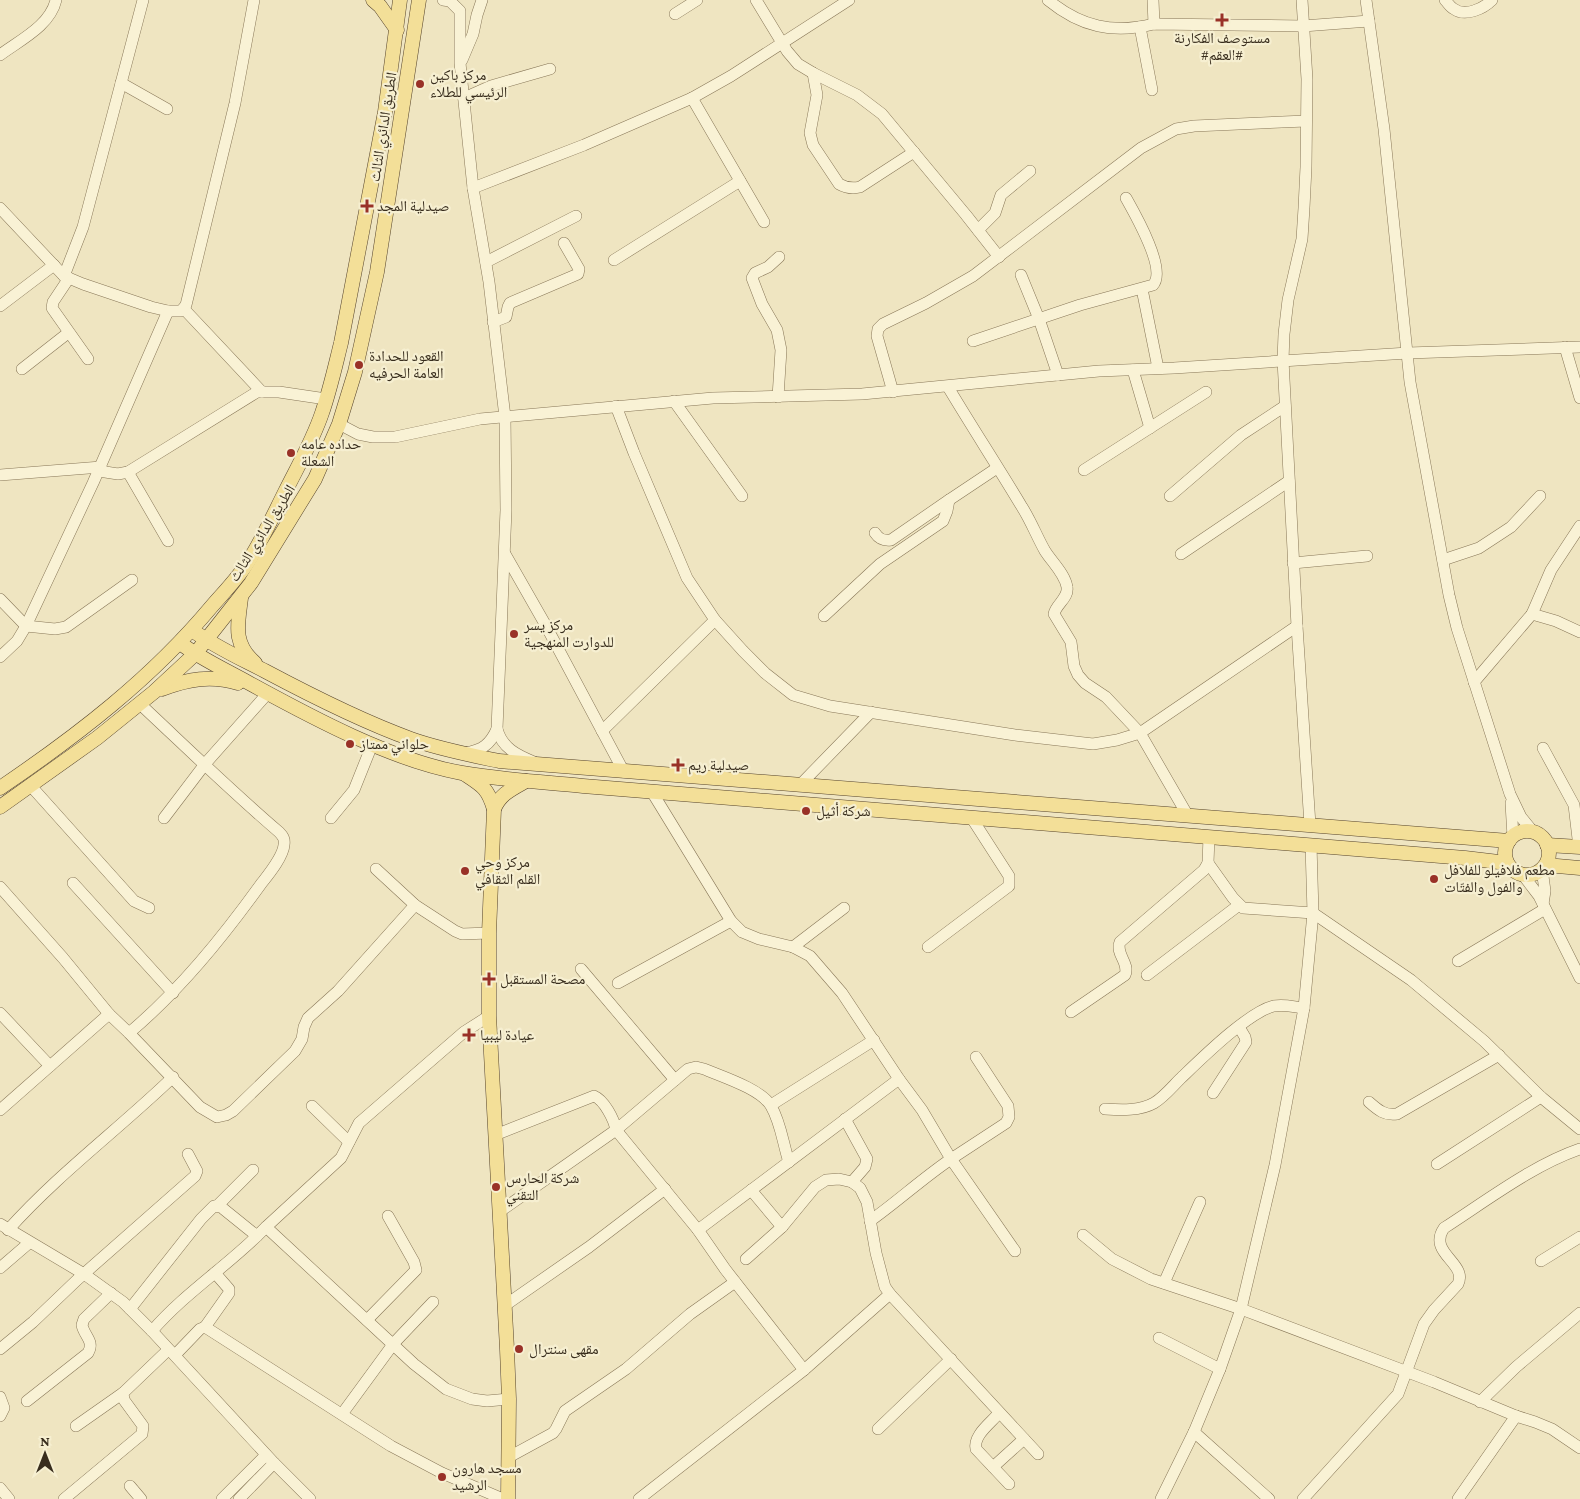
<svg xmlns="http://www.w3.org/2000/svg" width="1580" height="1499" viewBox="0 0 1580 1499" font-family="'Crimson Pro','Noto Naskh Arabic',serif">
	<rect width="100%" height="100%" fill="#efe5c1"/>
	<g fill="none" stroke-linecap="round" stroke-linejoin="round">
		<defs>
			<g id="minor">
				<path d="M443,0L450,1L460,11V63L473,188L489,282L505,417L506,510L497,729C490,745 482,750 465,753"/>
				<path d="M756,0L787,51L798,64L813,73L857,95L882,114L966,215L999,257"/>
				<path d="M1048,0C1081,27 1113,34 1154,24L1303,26L1369,21"/>
				<path d="M1153,0L1154,24"/>
				<path d="M1302,0L1307,79L1306,167L1304,208L1302,239L1288,300L1284,334L1283,360L1297,626L1310,825"/>
				<path d="M1366,0L1384,129L1410,382L1449,595L1457,628L1510,794L1521,817L1534,833"/>
				<path d="M1445,0C1448,3 1450,7 1454,9C1465,17 1483,9 1492,0"/>
				<path d="M675,14L697,0"/>
				<path d="M1140,27L1152,90"/>
				<path d="M0,55C20,40 50,26 56,0"/>
				<path d="M462,60L473,34L477,15L482,0"/>
				<path d="M813,73L817,95L810,133L813,145L839,184C846,188 852,189 860,187L914,152"/>
				<path d="M121,83L167,109"/>
				<path d="M464,98L491,86L550,69"/>
				<path d="M692,98L764,222"/>
				<path d="M473,188L584,145L692,98L731,76L849,0"/>
				<path d="M0,208L64,276L83,284L151,307L168,311H181L186,305L235,103L254,0"/>
				<path d="M978,230L995,213L1001,195L1030,171"/>
				<path d="M614,260L740,181"/>
				<path d="M486,262L576,216"/>
				<path d="M1021,275L1039,319L1058,375"/>
				<path d="M64,276L83,227L143,0"/>
				<path d="M69,278L53,302L52,308L88,359"/>
				<path d="M1142,289L1158,368"/>
				<path d="M0,306L54,265"/>
				<path d="M184,309L262,392"/>
				<path d="M493,322L506,317L508,307L510,303L578,274L579,269L564,243"/>
				<path d="M973,341L1080,305L1153,285C1167,270 1135,214 1126,198"/>
				<path d="M1565,347L1580,398"/>
				<path d="M22,369L68,333"/>
				<path d="M1133,370L1150,428"/>
				<path d="M948,387C972,427 998,467 1022,507C1031,521 1037,537 1045,551C1052,562 1065,574 1067,587C1069,598 1056,604 1054,614L1071,642L1074,666L1078,675L1085,683L1106,697L1140,733L1188,816"/>
				<path d="M893,392L877,336L878,329L883,324L926,303L973,276L1141,148L1176,129L1194,126L1306,121"/>
				<path d="M778,397L781,350L777,330L762,304L752,278L755,273L768,267L779,257"/>
				<path d="M674,401L742,496"/>
				<path d="M616,406L634,453L687,578L715,620L743,651L765,673L793,695L830,706L1015,735L1093,744L1117,740L1140,733L1297,626"/>
				<path d="M339,424L358,434L373,437H395L480,419L713,398L862,394L1099,371L1174,368L1408,353L1580,347"/>
				<path d="M1084,470L1206,392"/>
				<path d="M99,471L118,474L128,472L257,392H279L326,399"/>
				<path d="M128,472L168,541"/>
				<path d="M0,475L101,467"/>
				<path d="M1170,496L1241,435L1285,406"/>
				<path d="M875,533C879,539 883,541 891,540L949,500"/>
				<path d="M505,554L545,624L624,772"/>
				<path d="M1181,554L1289,481"/>
				<path d="M1443,560L1479,548L1511,527L1540,496"/>
				<path d="M1293,563L1367,556"/>
				<path d="M0,599L26,626L55,629L66,627L132,580"/>
				<path d="M1532,614L1551,570L1580,526"/>
				<path d="M824,616L880,564L943,521L947,511L949,500L997,468"/>
				<path d="M0,657L17,641L26,626L93,483L168,311"/>
				<path d="M1474,682L1532,614L1556,621L1580,632"/>
				<path d="M497,729C502,748 517,755 534,762"/>
				<path d="M602,731L715,620"/>
				<path d="M1543,748L1574,805L1579,847"/>
				<path d="M801,784L871,712"/>
				<path d="M30,785L134,901L149,908"/>
				<path d="M652,792L731,921L742,932L759,939L793,947L810,956L842,993L899,1079L922,1110L951,1159C923,1178 898,1201 870,1221"/>
				<path d="M1511,803L1513,837"/>
				<path d="M164,818L205,764L268,693"/>
				<path d="M331,818L354,790L372,745"/>
				<path d="M1208,863L1233,898L1243,908L1313,913L1411,980L1484,1041L1541,1097L1580,1129"/>
				<path d="M376,869L415,905L455,931L462,934L489,933"/>
				<path d="M1542,869L1545,891L1543,904"/>
				<path d="M1523,875L1539,896L1580,978"/>
				<path d="M73,883L173,993"/>
				<path d="M0,887L63,958L109,1014L129,1033L200,1107L217,1117L226,1115L233,1111L295,1051L302,1039L304,1027L308,1018L338,991L415,905"/>
				<path d="M793,947L844,908"/>
				<path d="M928,947L1009,886V876L971,817"/>
				<path d="M1458,961L1545,909"/>
				<path d="M581,969L675,1080"/>
				<path d="M1147,975L1239,905"/>
				<path d="M618,983L731,921"/>
				<path d="M1071,1012L1125,975C1130,963 1115,954 1120,942L1204,870L1208,863L1209,837"/>
				<path d="M0,1013L50,1066"/>
				<path d="M489,1016L464,1032L359,1123L341,1158L266,1227L414,1364L446,1389L472,1399L487,1401L509,1399"/>
				<path d="M129,1033C180,990 222,938 261,884C268,875 283,857 284,845C285,839 283,836 279,832C231,791 186,747 140,704"/>
				<path d="M976,1057L1008,1106L1009,1117L1006,1123L951,1159L1015,1251"/>
				<path d="M1213,1093L1246,1042L1245,1037L1239,1027"/>
				<path d="M1369,1102C1378,1110 1385,1116 1397,1114L1499,1055"/>
				<path d="M771,1105L874,1040"/>
				<path d="M312,1106L349,1142"/>
				<path d="M1105,1109C1121,1110 1140,1111 1154,1103C1164,1097 1172,1087 1180,1079C1200,1060 1248,1012 1274,1006C1284,1004 1294,1007 1304,1008"/>
				<path d="M0,1110L109,1014"/>
				<path d="M845,1119L867,1159L865,1167L852,1182"/>
				<path d="M495,1135L594,1096C604,1100 614,1119 616,1130L688,1069L696,1067L704,1069C723,1077 761,1089 771,1106C781,1123 783,1144 789,1162"/>
				<path d="M1437,1164L1541,1097"/>
				<path d="M751,1190L782,1227"/>
				<path d="M218,1205L253,1170"/>
				<path d="M499,1212L616,1130L698,1230L725,1269L804,1370L639,1499"/>
				<path d="M0,1224L84,1274L123,1302L152,1331L274,1463L310,1499"/>
				<path d="M8,1230C58,1174 119,1129 173,1077"/>
				<path d="M698,1230L899,1079"/>
				<path d="M1083,1235L1112,1259L1151,1279L1241,1309L1434,1382L1516,1416L1535,1422L1552,1429L1580,1448"/>
				<path d="M746,1259L782,1227L815,1187L826,1180L839,1179L852,1182L860,1188L867,1202L876,1253L885,1287L890,1294L1038,1454"/>
				<path d="M1541,1261L1580,1237"/>
				<path d="M0,1268L29,1243"/>
				<path d="M1164,1283L1200,1202"/>
				<path d="M504,1306L589,1247L665,1189"/>
				<path d="M130,1309L201,1219L214,1206L221,1207L257,1236L266,1227"/>
				<path d="M367,1320L416,1270L414,1262L388,1216"/>
				<path d="M205,1327L229,1293V1289L215,1273"/>
				<path d="M152,1331C183,1295 223,1269 257,1236"/>
				<path d="M1159,1338L1220,1369"/>
				<path d="M0,1349L33,1322L78,1279L195,1176L197,1171L188,1154"/>
				<path d="M175,1355L200,1329L205,1327L391,1446L442,1473L503,1499"/>
				<path d="M804,1370L890,1294"/>
				<path d="M0,1397L4,1408L0,1416"/>
				<path d="M27,1401L88,1353C95,1341 84,1336 82,1325L84,1319L111,1293"/>
				<path d="M1480,1402L1516,1367L1580,1313"/>
				<path d="M999,1413C991,1423 973,1435 976,1449L1009,1484"/>
				<path d="M342,1414L394,1343L433,1302"/>
				<path d="M76,1426L123,1393"/>
				<path d="M878,1429L951,1359"/>
				<path d="M1194,1432L1269,1499"/>
				<path d="M509,1457L553,1433L556,1429L565,1411L626,1369L690,1314L735,1282"/>
				<path d="M993,1467L1024,1439"/>
				<path d="M130,1486L141,1499"/>
				<path d="M0,1488L9,1499"/>
				<path d="M64,1499L142,1434L143,1426L124,1400L123,1393L168,1350"/>
				<path d="M222,1499L266,1455"/>
				<path d="M239,1499L274,1463"/>
				<path d="M1161,1499L1194,1432L1220,1369L1241,1309L1275,1165L1304,1008L1313,913L1311,845"/>
				<path d="M1303,1499L1398,1394L1424,1324L1434,1310L1458,1284C1468,1263 1427,1253 1444,1228C1486,1201 1533,1165 1580,1149"/>
				<path d="M1458,1499L1516,1416"/>
			</g>
			<g id="major">
				<path d="M373,0L380,6L397,30"/>
				<path d="M241,598C238,624 232,643 255,663"/>
				<path d="M192,630C215,647 240,658 265,671C312,696 361,721 411,739C439,749 470,755 499,761L1509,841"/>
				<path d="M180,643C201,659 226,670 249,683C313,718 391,760 462,773C502,780 543,782 583,786L1465,858L1507,863"/>
				<path d="M162,689C188,679 211,675 238,683"/>
				<path d="M466,775C483,786 488,789 494,809L489,933V1016L507,1349L509,1399L508,1499"/>
				<path d="M0,788C78,735 151,679 212,606C225,591 240,576 250,559C263,538 274,514 285,492C298,466 313,440 322,413C330,390 335,367 341,343L385,112L400,0"/>
				<path d="M0,807L97,738L154,692L195,654L251,583L315,479L339,424L355,372L377,272L419,0"/>
				<path d="M494,809C500,794 512,789 526,781"/>
				<circle cx="1527" cy="853" r="22"/>
				<path d="M1547,845L1580,847"/>
				<path d="M1546,865L1580,868"/>
			</g>
		</defs>
		<!-- minor casing -->
		<use href="#minor" stroke="#887758" stroke-width="12"/>
		<!-- major casing -->
		<use href="#major" stroke="#56442d" stroke-width="15"/>
		<!-- minor -->
		<use href="#minor" stroke="#f9f2d5" stroke-width="11"/>
		<!-- major -->
		<use href="#major" stroke="#f3df98" stroke-width="14"/>
	</g>
	<!-- markers -->
	<g fill="#993127" stroke="#f6efd1" stroke-width="2">
		<path d="M1219.5 12.5h5v5h5v5h-5v5h-5v-5h-5v-5h5z"/>
		<circle cx="420" cy="84" r="5"/>
		<path d="M364.5 198.5h5v5h5v5h-5v5h-5v-5h-5v-5h5z"/>
		<circle cx="359" cy="365" r="5"/>
		<circle cx="291" cy="453" r="5"/>
		<circle cx="514" cy="634" r="5"/>
		<circle cx="350" cy="744" r="5"/>
		<path d="M675.5 757.5h5v5h5v5h-5v5h-5v-5h-5v-5h5z"/>
		<circle cx="806" cy="811" r="5"/>
		<circle cx="465" cy="871" r="5"/>
		<circle cx="1434" cy="879" r="5"/>
		<path d="M486.5 971.5h5v5h5v5h-5v5h-5v-5h-5v-5h5z"/>
		<path d="M466.5 1027.5h5v5h5v5h-5v5h-5v-5h-5v-5h5z"/>
		<circle cx="496" cy="1187" r="5"/>
		<circle cx="519" cy="1349" r="5"/>
		<circle cx="442" cy="1477" r="5"/>
	</g>
	<g text-anchor="middle" stroke-width="4.5" stroke-linejoin="round" paint-order="stroke">
		<!-- poi labels -->
		<g font-size="15" fill="#382d1d" stroke="#f6efd1" text-anchor="start">
			<text x="1222" y="43" text-anchor="middle">مستوصف الفكارنة<tspan x="1222" dy="17">#العقم#</tspan></text>
			<text x="430" y="80">مركز باكين<tspan x="430" dy="17">الرئيسي للطلاء</tspan></text>
			<text x="377" y="211">صيدلية المجد</text>
			<text x="369" y="361">القعود للحدادة<tspan x="369" dy="17">العامة الحرفيه</tspan></text>
			<text x="301" y="449">حداده عامه<tspan x="301" dy="17">الشعلة</tspan></text>
			<text x="524" y="630">مركز يسر<tspan x="524" dy="17">للدوارت المنهجية</tspan></text>
			<text x="360" y="749">حلواني ممتاز</text>
			<text x="688" y="770">صيدلية ريم</text>
			<text x="816" y="816">شركة أثيل</text>
			<text x="475" y="867">مركز وحي<tspan x="475" dy="17">القلم الثقافي</tspan></text>
			<text x="1444" y="875">مطعم فلافيلو للفلافل<tspan x="1444" dy="17">والفول والفتّات</tspan></text>
			<text x="500" y="984">مصحة المستقبل</text>
			<text x="480" y="1040">عيادة ليبيا</text>
			<text x="506" y="1183">شركة الحارس<tspan x="506" dy="17">التقني</tspan></text>
			<text x="529" y="1354">مقهى سنترال</text>
			<text x="452" y="1473">مسجد هارون<tspan x="452" dy="17">الرشيد</tspan></text>
		</g>
		<!-- street labels -->
		<g font-size="15" fill="#382d1d" stroke="#f6efd1">
			<text transform="translate(383 127) rotate(-81)" y="5">الطريق الدائري الثالث</text>
			<text transform="translate(262 533) rotate(-58)" y="5">الطريق الدائري الثالث</text>
		</g>
	</g>
	<!-- north arrow -->
	<g transform="translate(45 1454)" stroke="#f6efd1" stroke-width="4" paint-order="stroke">
	<path d="M0-4L9 19L0 12L-9 19Z" fill="#382d1d"/>
	<text y="-8" font-size="14" font-weight="bold" text-anchor="middle" fill="#382d1d">N</text>
	</g>
</svg>
